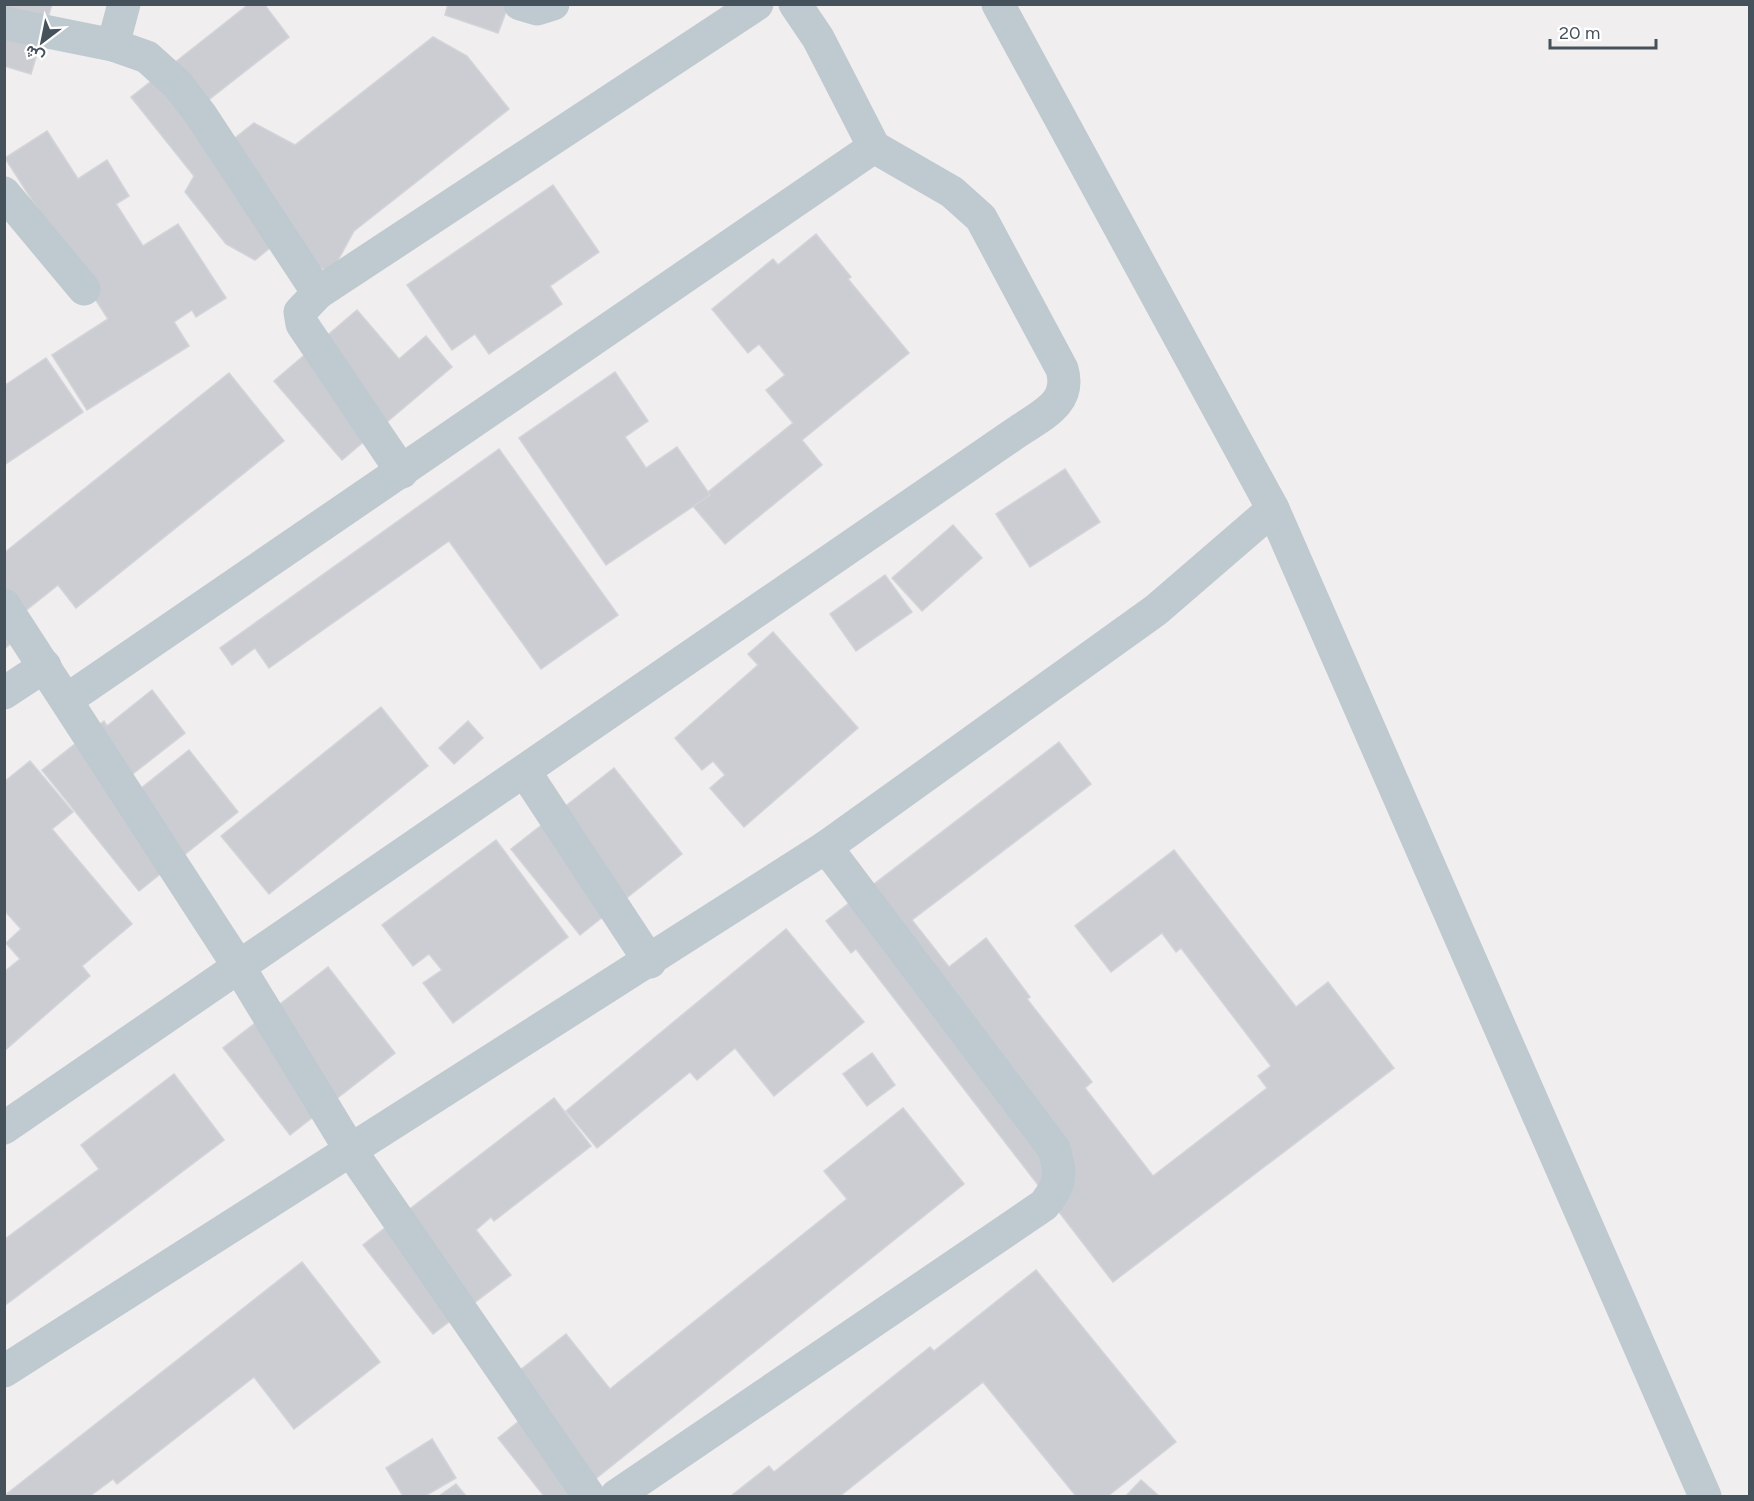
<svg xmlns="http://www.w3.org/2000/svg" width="1754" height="1501" viewBox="0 0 1754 1501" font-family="Figtree,Vazirmatn,sans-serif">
	<rect width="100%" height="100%" fill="#f0eeee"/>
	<!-- building -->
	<g fill="#cbcdd3" stroke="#d2d4d9" stroke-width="1.5">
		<path d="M4,4H52L31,74L4,66Z"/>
		<path d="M249,4H264L289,37L197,109L226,145L254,123L295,145L433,37L467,56L509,109L354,231L331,273L276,243L255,260L226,244L185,192L194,176L131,97Z"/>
		<path d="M448,4H509L498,33L445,15Z"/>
		<path d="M47,131L78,179L107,160L129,196L116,204L143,246L178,224L226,298L196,317L192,310L174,322L189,346L87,410L52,355L108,319L5,158Z"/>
		<path d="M553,185L599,252L550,286L562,304L489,354L475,334L452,350L407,285Z"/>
		<path d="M816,234L851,277L848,279L909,353L802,440L822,465L725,544L692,505L793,423L766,390L785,375L759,344L748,353L712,309L773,259L778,265Z"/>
		<path d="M357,310L399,359L426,336L452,367L342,460L274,381Z"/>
		<path d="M46,358L83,412L4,465V386Z"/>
		<path d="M615,372L648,421L625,437L646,468L677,447L710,495L606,565L519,438Z"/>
		<path d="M229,373L284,441L76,608L58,585L14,620L24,633L4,649V553Z"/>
		<path d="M499,449L618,615L541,669L449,541L269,668L255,648L232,665L220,648Z"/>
		<path d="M1065,469L1100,522L1030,567L996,514Z"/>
		<path d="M953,525L982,558L922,611L892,578Z"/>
		<path d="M885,575L912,612L856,651L830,614Z"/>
		<path d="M773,632L858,728L744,827L710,788L725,775L713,761L702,770L675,738L758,665L748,654Z"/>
		<path d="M152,690L185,733L125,780L135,793L189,750L238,812L139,891L42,770L104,721L107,726Z"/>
		<path d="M381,707L428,766L269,894L221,836Z"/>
		<path d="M468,721L483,738L454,764L439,748Z"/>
		<path d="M1059,742L1091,784L912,920L949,967L986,938L1030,997L1027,999L1092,1082L1085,1088L1153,1176L1267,1088L1258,1076L1271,1066L1181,948L1176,952L1162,933L1111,972L1075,926L1174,850L1296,1007L1328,982L1394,1068L1113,1282L856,949L851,953L826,921Z"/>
		<path d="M30,761L73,812L52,829L132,924L82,966L90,976L4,1051V972L20,959L6,943L21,929L4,910V782Z"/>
		<path d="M614,768L682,854L580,935L511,849Z"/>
		<path d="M496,840L568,937L453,1023L423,983L442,970L429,954L413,966L382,925Z"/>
		<path d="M786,929L864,1022L774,1096L735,1048L697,1080L690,1072L597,1148L566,1111Z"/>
		<path d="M328,967L395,1053L290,1135L223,1048Z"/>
		<path d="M872,1053L895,1085L867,1106L843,1074Z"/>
		<path d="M174,1074L224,1140L4,1306V1240L99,1169L81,1145Z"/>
		<path d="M554,1098L591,1146L494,1221L491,1217L476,1230L511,1275L433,1334L363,1245Z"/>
		<path d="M903,1108L964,1184L574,1496H544L498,1438L543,1402L519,1371L566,1334L610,1389L847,1199L824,1171Z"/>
		<path d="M302,1262L380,1362L294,1429L254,1377L117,1484L113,1479L90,1496H4Z"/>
		<path d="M1036,1270L1176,1442L1108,1496H1076L983,1382L840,1496H731L769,1466L774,1472L930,1347L934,1351Z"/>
		<path d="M432,1439L456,1478L425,1496H403L386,1468Z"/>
		<path d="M1141,1480L1159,1496H1126Z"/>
		<path d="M456,1484L466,1496H439Z"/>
	</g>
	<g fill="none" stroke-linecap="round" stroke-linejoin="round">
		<!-- minor -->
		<g stroke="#bec9d0" stroke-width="33">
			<path d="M520,4L537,9L553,4"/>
			<path d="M4,23L113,45L124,4"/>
			<path d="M113,45L147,57L177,84L201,115L318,293L757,4"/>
			<path d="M4,193L84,289"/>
			<path d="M318,293L300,312L302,324L402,472"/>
			<path d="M1273,509L1705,1496"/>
			<path d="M4,605L239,967L351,1151L589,1496"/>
			<path d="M4,693L45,666"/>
			<path d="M68,699L874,147"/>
			<path d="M525,772L650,962"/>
			<path d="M4,1128L1017,432C1042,415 1072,403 1062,369L981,218L952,192L874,147L818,38L795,4"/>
			<path d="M4,1371L826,847L1156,610L1273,509L998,4"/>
			<path d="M616,1496L1044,1205C1061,1183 1062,1177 1054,1149L826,847"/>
		</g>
	</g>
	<!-- border -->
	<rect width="1754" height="1501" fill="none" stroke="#46525b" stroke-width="12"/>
	<!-- north arrow -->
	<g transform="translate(42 42) rotate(212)" stroke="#ffffff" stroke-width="4.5" paint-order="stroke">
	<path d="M0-4.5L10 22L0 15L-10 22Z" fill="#46525b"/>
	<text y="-9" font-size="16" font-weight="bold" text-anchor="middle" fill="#46525b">ش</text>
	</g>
	<!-- scale -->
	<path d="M1550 39v9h106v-9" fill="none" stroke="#46525b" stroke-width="3"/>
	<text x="1559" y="39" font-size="18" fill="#46525b" stroke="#ffffff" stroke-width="4.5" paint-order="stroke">20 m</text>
</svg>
